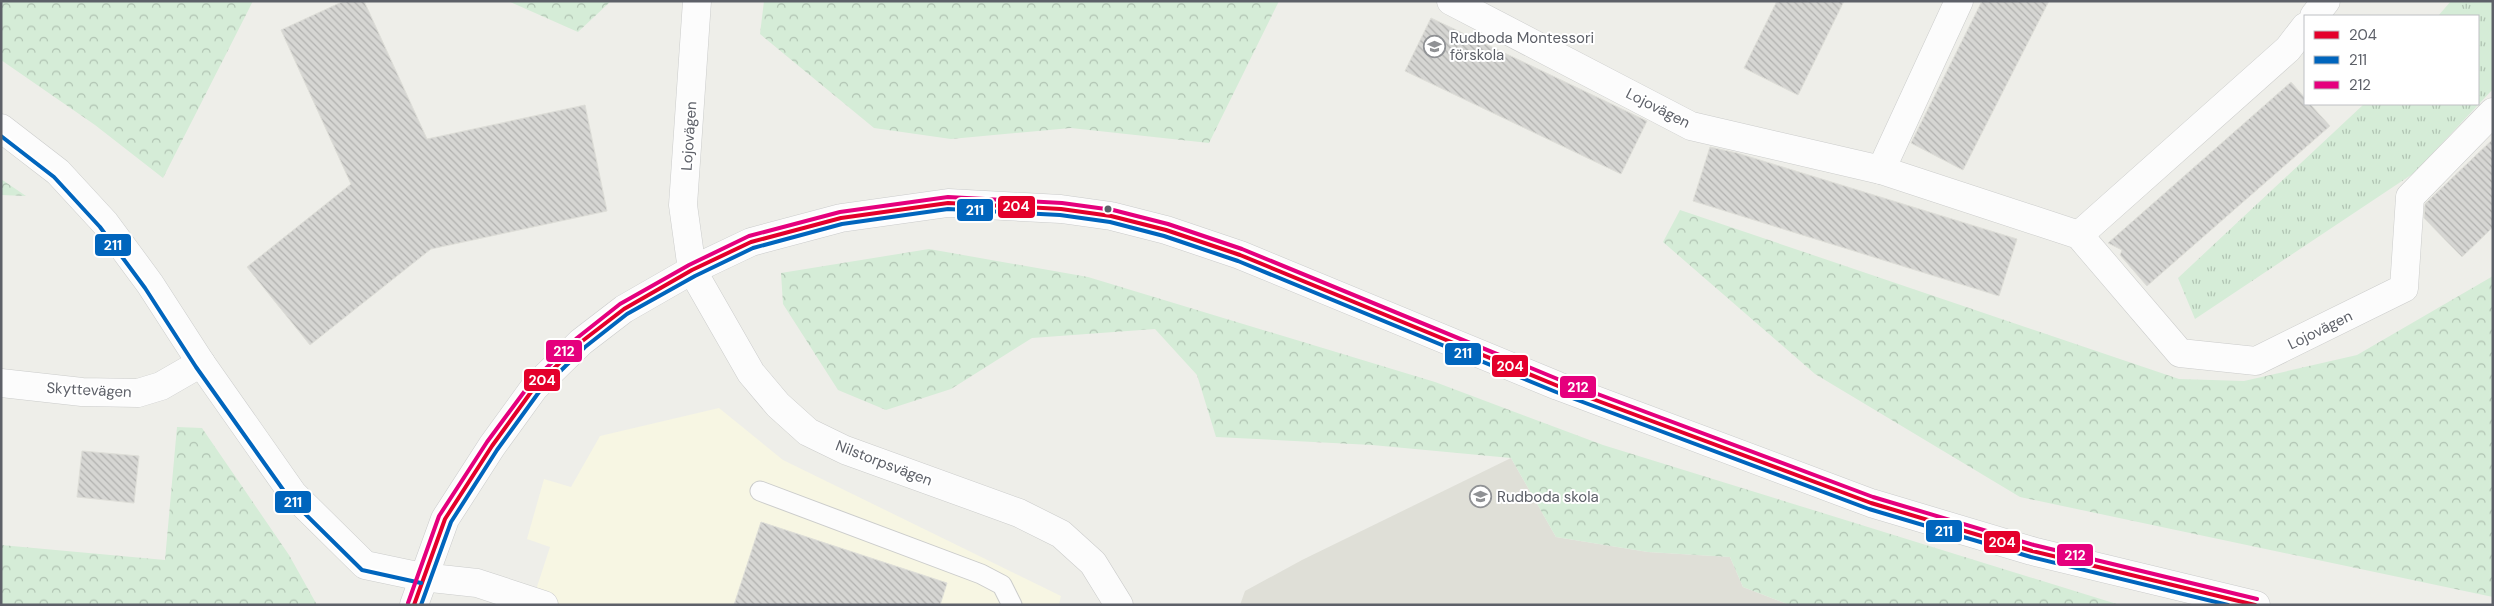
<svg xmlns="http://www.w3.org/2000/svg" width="2494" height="606" viewBox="0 0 2494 606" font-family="'DM Sans',sans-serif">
	<defs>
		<pattern id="forest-crowns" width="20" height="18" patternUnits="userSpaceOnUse" patternTransform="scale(1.25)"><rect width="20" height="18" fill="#d5ecd7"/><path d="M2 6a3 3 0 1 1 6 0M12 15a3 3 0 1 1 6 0" fill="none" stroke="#b0c3b2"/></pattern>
		<pattern id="park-tufts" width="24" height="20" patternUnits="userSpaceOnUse" patternTransform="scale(1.25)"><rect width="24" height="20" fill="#d5ecd7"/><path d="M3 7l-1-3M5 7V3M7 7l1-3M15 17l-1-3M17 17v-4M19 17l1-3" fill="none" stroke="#b0c3b2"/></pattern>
		<pattern id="building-back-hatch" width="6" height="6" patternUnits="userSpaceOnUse" patternTransform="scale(1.25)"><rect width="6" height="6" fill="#d6d6d3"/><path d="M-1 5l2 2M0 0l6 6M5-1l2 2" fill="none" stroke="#b1b1af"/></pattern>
	</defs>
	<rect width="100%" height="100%" fill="#eeeee9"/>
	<!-- commercial -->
	<path fill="#f7f6e3" d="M719,408L783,460L1061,596L1059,605H531L550,547L527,539L544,479L571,487L600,436Z"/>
	<!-- education -->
	<path fill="#dfdfd7" d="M1511,458L1556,537L1648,552L1730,557L1743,587L1790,605H1240L1245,591L1302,560Z"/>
	<!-- forest -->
	<g fill="url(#forest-crowns)">
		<path d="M1,1H253L163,178L95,125L1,60Z"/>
		<path d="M508,1H611L578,32Z"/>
		<path d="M764,1H1279L1209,143L1071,128L951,139L874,128L760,34Z"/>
		<path d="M1,179L26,196L1,195Z"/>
		<path d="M1680,210L2179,379L2244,381L2357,355L2493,276V597L2020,497L1815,374L1663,242Z"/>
		<path d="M929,249L1088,277L1435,382L1603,445L2120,605H1790L1743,587L1730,557L1648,552L1556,537L1511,458L1372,445L1216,437L1197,375L1155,329L1032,338L951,389L886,410L838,390L783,304L781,273Z"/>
		<path d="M177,427L202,428L289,555L317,605H1V545L165,560Z"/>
	</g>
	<!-- park -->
	<path fill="url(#park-tufts)" d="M2451,1H2493V89L2414,173L2195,319L2178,278L2364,104H2478V16H2438Z"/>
	<!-- building -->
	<g fill="url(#building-back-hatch)" stroke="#deded8">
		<path d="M344,1H364L427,139L585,105L607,211L431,249L310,345L247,267L351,184L281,30Z"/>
		<path d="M1777,1H1844L1798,95L1744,68Z"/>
		<path d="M1982,1H2049L1963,170L1911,143Z"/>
		<path d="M1431,18L1647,121L1621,174L1405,71Z"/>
		<path d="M2291,82L2305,98V104H2310L2330,126L2147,286L2120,255L2122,250L2108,243Z"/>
		<path d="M2493,139V227L2462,257L2424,218L2425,204Z"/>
		<path d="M1710,147L1737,153L2017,239L1999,296L1693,201Z"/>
		<path d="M82,451L139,456L134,503L77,497Z"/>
		<path d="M761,522L947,583L940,605H734Z"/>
	</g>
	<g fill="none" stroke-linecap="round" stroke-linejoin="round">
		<defs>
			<path id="lane" d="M760,491L981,574L1002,585L1012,605"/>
			<g id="street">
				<path d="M697,1L683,205L692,270L751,373L778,405L808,432L845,450L1019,513L1061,534L1093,563L1119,605"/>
				<path d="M1451,1L1691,126L1881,170L2079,235L2180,353L2256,361L2404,288L2410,197L2493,112"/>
				<path d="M2314,16L2326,1"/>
				<path d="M1,128L58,172L105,223L150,284L201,363L293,494L365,565L422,577L477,583L544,605"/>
				<path d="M1881,170L1959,1"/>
				<path d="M2079,235L2288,49L2305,27"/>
				<path d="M1,383L82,392L138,393L161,386L201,363"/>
			</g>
			<path id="secondary" d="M414,605L445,519L492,446L534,388L581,342L624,309L692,270L751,242L841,218L948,203L1061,209L1111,216L1166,230L1240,255L1558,386L1871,503L2032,551L2256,605"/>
		</defs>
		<!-- lane casing -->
		<use href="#lane" stroke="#cbcccb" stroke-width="21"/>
		<!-- street casing -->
		<use href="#street" stroke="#cbcccb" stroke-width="29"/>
		<!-- secondary casing -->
		<use href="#secondary" stroke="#cacbcb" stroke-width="29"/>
		<!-- lane -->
		<use href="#lane" stroke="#fcfcfc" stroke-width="19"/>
		<!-- street -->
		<use href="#street" stroke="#fcfcfc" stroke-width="28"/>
		<!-- secondary -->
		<use href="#secondary" stroke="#fcfcfc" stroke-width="28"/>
		<defs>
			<path id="bus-1" d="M414,605L445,519L492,446L534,388L581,342L624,309L692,270L751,242L841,218L948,203L1061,209L1111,216L1166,230L1240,255L1558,386L1871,503L2032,551L2255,605"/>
			<g id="bus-2">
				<path d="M1,136L54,177L100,227L145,288L196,367L289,498L362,570L421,583"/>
				<path d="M421,605L451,522L497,450L539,392L585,347L627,314L695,276L753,248L842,224L948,209L1060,215L1110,222L1164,236L1238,261L1556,392L1869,509L2031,557L2228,605"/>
			</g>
			<path id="bus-3" d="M408,603L439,516L487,442L530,384L577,338L620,304L689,265L749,236L840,212L948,197L1062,203L1113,210L1168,224L1242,249L1560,380L1873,497L2034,545L2257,599"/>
		</defs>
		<!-- bus-1 casing -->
		<use href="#bus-1" stroke="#fff" stroke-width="8"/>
		<!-- bus-2 casing -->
		<use href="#bus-2" stroke="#fff" stroke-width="8"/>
		<!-- bus-3 casing -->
		<use href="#bus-3" stroke="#fff" stroke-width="8"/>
		<!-- bus-1 -->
		<use href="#bus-1" stroke="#e4002b" stroke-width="4"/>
		<!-- bus-2 -->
		<use href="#bus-2" stroke="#0065bd" stroke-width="4"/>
		<!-- bus-3 -->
		<use href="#bus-3" stroke="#e5007d" stroke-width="4"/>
	</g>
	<!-- icons -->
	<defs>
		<symbol id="school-ring" viewBox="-11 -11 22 22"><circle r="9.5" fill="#fff" stroke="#909295" stroke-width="1.5"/><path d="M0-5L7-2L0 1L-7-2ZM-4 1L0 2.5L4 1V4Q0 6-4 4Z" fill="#909295"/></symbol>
	</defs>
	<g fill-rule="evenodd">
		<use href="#school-ring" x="1422" y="34" width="25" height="25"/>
		<use href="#school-ring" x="1468" y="484" width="25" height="25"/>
	</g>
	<!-- markers -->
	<circle fill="#5d6068" stroke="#fff" stroke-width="2" cx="1108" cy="209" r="4.5"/>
	<g text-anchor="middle" stroke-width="4" stroke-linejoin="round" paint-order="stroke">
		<!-- poi labels -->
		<g font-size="15" fill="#5d6068" stroke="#fff" text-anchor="start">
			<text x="1450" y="43">Rudboda Montessori<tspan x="1450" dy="17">förskola</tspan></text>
			<text x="1497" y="502">Rudboda skola</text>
		</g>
		<!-- street labels -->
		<g font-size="15" fill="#5d6068" stroke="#fff">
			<text transform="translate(1658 108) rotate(27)" y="5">Lojovägen</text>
			<text transform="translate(689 136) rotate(-86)" y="5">Lojovägen</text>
			<text transform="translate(2320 330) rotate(-26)" y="5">Lojovägen</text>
			<text transform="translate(89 390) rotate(3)" y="5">Skyttevägen</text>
			<text transform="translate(884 463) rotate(21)" y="5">Nilstorpsvägen</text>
		</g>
	</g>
	<g stroke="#fff" stroke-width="2">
		<rect x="997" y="195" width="39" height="24" rx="5" fill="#e4002b"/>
		<rect x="956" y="198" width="38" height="24" rx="5" fill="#0065bd"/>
		<rect x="94" y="233" width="38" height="24" rx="5" fill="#0065bd"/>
		<rect x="545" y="339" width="38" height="24" rx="5" fill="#e5007d"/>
		<rect x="1444" y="342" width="38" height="24" rx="5" fill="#0065bd"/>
		<rect x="1491" y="354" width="38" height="24" rx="5" fill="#e4002b"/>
		<rect x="523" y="368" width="38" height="24" rx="5" fill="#e4002b"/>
		<rect x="1559" y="375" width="38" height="24" rx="5" fill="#e5007d"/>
		<rect x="274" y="490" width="38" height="24" rx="5" fill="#0065bd"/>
		<rect x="1925" y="519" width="38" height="24" rx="5" fill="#0065bd"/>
		<rect x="1983" y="530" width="38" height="24" rx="5" fill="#e4002b"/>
		<rect x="2056" y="543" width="38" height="24" rx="5" fill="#e5007d"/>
	</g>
	<g font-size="14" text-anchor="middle" font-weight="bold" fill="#fff">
		<text x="1016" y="211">204</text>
		<text x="975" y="215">211</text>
		<text x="113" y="250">211</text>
		<text x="564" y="356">212</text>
		<text x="1463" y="358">211</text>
		<text x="1510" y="371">204</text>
		<text x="542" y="385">204</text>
		<text x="1578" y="392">212</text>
		<text x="293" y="507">211</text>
		<text x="1944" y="536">211</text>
		<text x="2002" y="547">204</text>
		<text x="2075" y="560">212</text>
	</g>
	<!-- border -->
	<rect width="2494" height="606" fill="none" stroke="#5d6068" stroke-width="5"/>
	<!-- legend -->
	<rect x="2304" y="15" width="175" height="90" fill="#ffffff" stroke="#bebfc3"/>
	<rect x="2314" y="31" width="25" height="8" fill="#e4002b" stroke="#bebfc3"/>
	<text x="2349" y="40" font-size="15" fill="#5d6068">204</text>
	<rect x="2314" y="56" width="25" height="8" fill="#0065bd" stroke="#bebfc3"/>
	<text x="2349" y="65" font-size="15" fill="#5d6068">211</text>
	<rect x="2314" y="81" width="25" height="8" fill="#e5007d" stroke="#bebfc3"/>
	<text x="2349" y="90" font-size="15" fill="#5d6068">212</text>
</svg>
